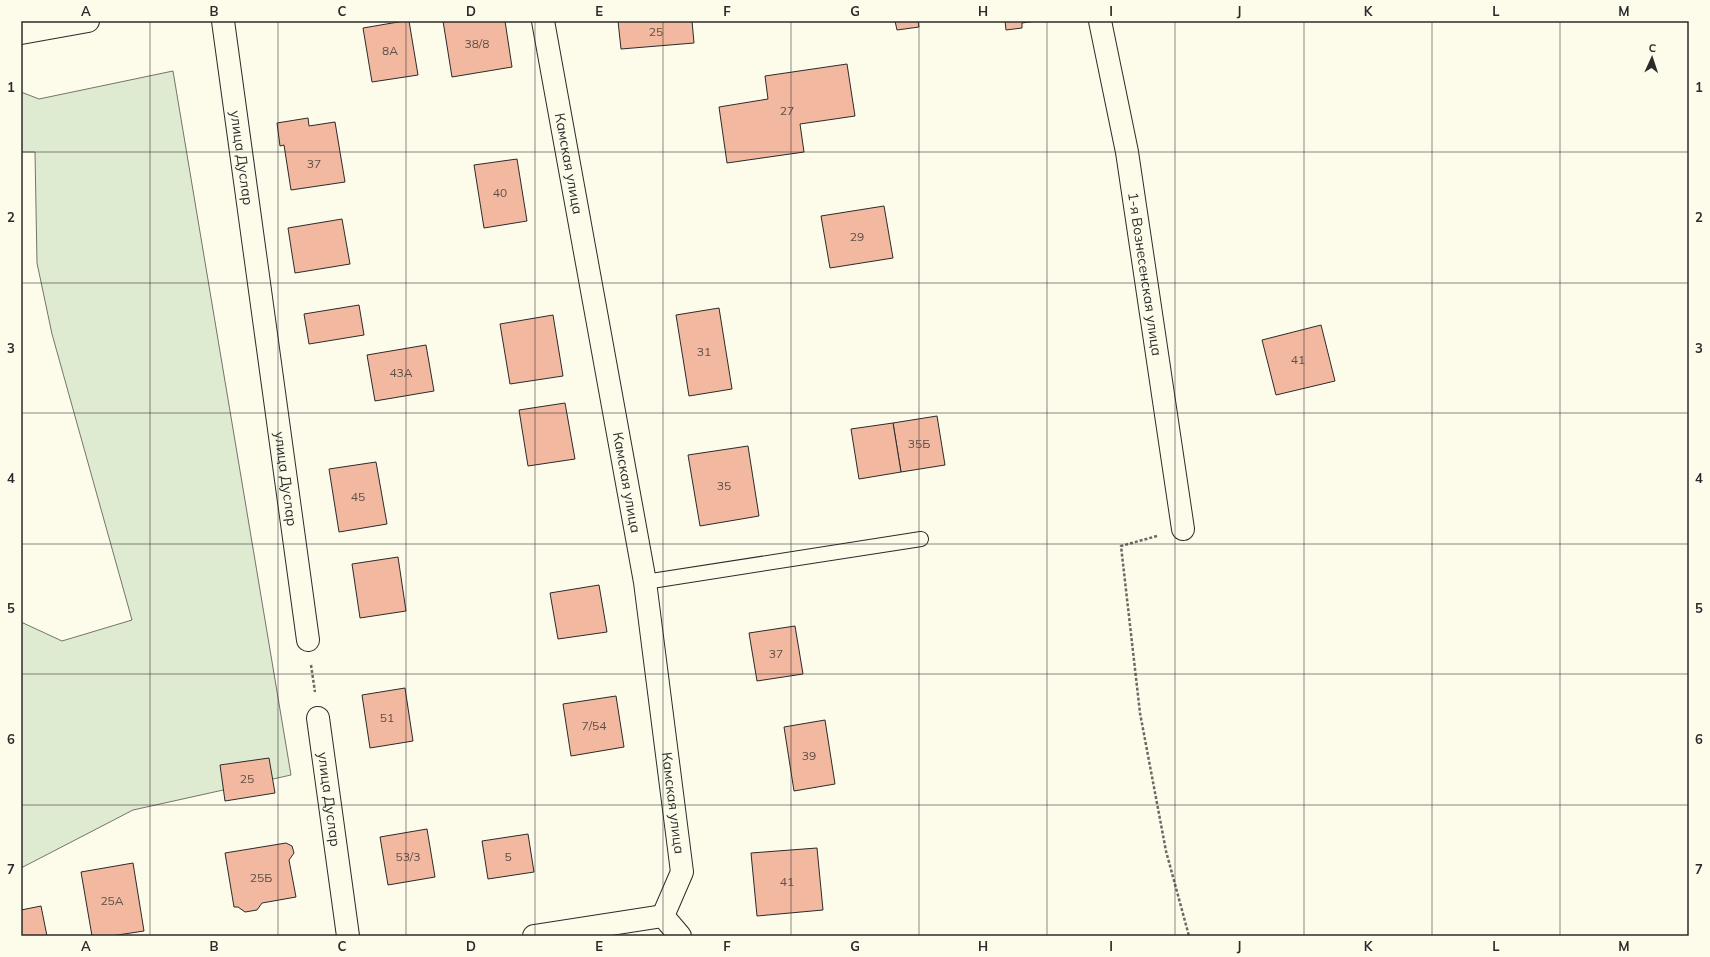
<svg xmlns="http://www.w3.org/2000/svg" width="1710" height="957" viewBox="0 0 1710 957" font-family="Mulish,sans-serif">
	<rect width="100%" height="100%" fill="#fdfbea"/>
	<!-- green -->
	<path fill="#deebd1" stroke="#74746e" d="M173,71L291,775L133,810L21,868V622L62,641L132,620L52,334L37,263L35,152H21V92L39,99Z"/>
	<!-- building -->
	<g fill="#f2b8a0" stroke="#2b2b2b">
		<path d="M404,21H409L418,75L372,82L363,28Z"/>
		<path d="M443,21H505L512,67L452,77Z"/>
		<path d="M618,21H692L694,43L621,49Z"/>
		<path d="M895,21H918L919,27L897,30Z"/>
		<path d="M1005,21H1036L1022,23V28L1006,30Z"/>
		<path d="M847,64L855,116L800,124L804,152L727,163L719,107L768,99L765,76Z"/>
		<path d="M308,118L309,126L335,122L345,182L291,190L284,145L280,146L277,123Z"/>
		<path d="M517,159L527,221L484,228L474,165Z"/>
		<path d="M884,206L893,258L830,268L821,216Z"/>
		<path d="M342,219L350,264L295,273L288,228Z"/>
		<path d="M359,305L364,335L309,344L304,314Z"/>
		<path d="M719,308L732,389L689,396L676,315Z"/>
		<path d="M553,315L563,376L510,384L500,324Z"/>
		<path d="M1321,325L1335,381L1276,395L1262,340Z"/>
		<path d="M426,345L434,391L375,401L367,355Z"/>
		<path d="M565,403L575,459L528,466L519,410Z"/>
		<path d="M937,416L945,465L901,472L893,423Z"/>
		<path d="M893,423L901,472L859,479L851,429Z"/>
		<path d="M748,446L759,516L700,526L688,455Z"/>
		<path d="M376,462L387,524L339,532L329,469Z"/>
		<path d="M398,557L406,611L360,618L352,564Z"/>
		<path d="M599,585L607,632L558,639L550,593Z"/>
		<path d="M795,626L803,674L757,681L749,633Z"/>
		<path d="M405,688L413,741L370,748L362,695Z"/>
		<path d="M616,696L624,747L571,756L563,704Z"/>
		<path d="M825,720L835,784L794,791L784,727Z"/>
		<path d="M269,758L275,793L225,801L220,765Z"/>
		<path d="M427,829L435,877L388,885L380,837Z"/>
		<path d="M528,834L534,872L488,879L482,841Z"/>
		<path d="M286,843L292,846L294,853L289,860L296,897L262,903L257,910L245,912L238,907H234L225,853Z"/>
		<path d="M817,848L823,910L757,916L751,853Z"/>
		<path d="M133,863L144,931L111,936H92L81,872Z"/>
		<path d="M41,906L47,936H21V910Z"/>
	</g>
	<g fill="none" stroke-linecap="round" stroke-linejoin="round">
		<defs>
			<path id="lane" d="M645,582L921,539"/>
			<g id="street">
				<path id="s1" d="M223,21L308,640"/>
				<path id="s2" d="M543,21L645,582L682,872L663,916L680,936"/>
				<path id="s3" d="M1100,21L1127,152L1183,529"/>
				<path d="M21,33L88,21"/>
				<path id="s4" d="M318,718L348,936"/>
				<path d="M534,936L663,916"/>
			</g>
		</defs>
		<!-- lane casing -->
		<use href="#lane" stroke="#2b2b2b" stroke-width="16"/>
		<!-- street casing -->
		<use href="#street" stroke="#2b2b2b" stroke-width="24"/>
		<!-- path -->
		<g stroke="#6a6964" stroke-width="2.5" stroke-dasharray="3 2" stroke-linecap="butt">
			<path d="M1157,536L1121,546L1140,713L1166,851L1189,936"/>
			<path d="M311,665L315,692"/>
		</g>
		<!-- lane -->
		<use href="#lane" stroke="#fdfbea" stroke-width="14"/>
		<!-- street -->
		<use href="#street" stroke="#fdfbea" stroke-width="22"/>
	</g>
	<!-- grid -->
	<path fill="none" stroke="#2b2b2b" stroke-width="1" stroke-opacity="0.55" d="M150,21V936M278,21V936M406,21V936M535,21V936M663,21V936M791,21V936M919,21V936M1047,21V936M1175,21V936M1304,21V936M1432,21V936M1560,21V936M21,152H1689M21,283H1689M21,413H1689M21,544H1689M21,674H1689M21,805H1689"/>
	<g text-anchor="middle" stroke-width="3" stroke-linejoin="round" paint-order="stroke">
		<!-- number labels -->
		<g font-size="12" fill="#5d4e48">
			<text x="656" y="36">25</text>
			<text x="477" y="48">38/8</text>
			<text x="390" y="55">8A</text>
			<text x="787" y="115">27</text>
			<text x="314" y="168">37</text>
			<text x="500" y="197">40</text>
			<text x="857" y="241">29</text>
			<text x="704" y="356">31</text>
			<text x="1298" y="364">41</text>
			<text x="401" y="377">43А</text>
			<text x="919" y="448">35Б</text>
			<text x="724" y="490">35</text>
			<text x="358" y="501">45</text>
			<text x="776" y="658">37</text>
			<text x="387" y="722">51</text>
			<text x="594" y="730">7/54</text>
			<text x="809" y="760">39</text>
			<text x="247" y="783">25</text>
			<text x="408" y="861">53/3</text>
			<text x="508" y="861">5</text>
			<text x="261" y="882">25Б</text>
			<text x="787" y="886">41</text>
			<text x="112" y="905">25А</text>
		</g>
		<!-- street labels -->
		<g font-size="14" fill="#2b2b2b" stroke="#fdfbea">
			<text dy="5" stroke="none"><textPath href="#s1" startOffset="138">улица Дуслар</textPath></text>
			<text dy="5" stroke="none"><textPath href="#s2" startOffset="145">Камская улица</textPath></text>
			<text dy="5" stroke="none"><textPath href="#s3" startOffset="257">1-я Вознесенская улица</textPath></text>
			<text dy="5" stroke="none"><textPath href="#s1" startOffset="462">улица Дуслар</textPath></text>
			<text dy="5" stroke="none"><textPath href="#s2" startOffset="469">Камская улица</textPath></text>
			<text dy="5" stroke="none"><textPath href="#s4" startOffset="82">улица Дуслар</textPath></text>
			<text dy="5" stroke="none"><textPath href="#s2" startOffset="793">Камская улица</textPath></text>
		</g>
	</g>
	<!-- border -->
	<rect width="1710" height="957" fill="none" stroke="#fdfbea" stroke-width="44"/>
	<!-- north arrow -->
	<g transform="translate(1652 58) rotate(3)" stroke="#fdfbea" stroke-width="3" paint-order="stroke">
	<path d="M0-3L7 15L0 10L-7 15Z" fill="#2b2b2b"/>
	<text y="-6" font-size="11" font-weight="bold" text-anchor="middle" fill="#2b2b2b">С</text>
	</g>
	<rect x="22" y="22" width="1666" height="913" fill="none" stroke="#2b2b2b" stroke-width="1.5"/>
	<g font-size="13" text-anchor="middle" font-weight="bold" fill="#2b2b2b">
		<text x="86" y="16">A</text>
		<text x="214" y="16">B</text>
		<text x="342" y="16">C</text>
		<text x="471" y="16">D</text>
		<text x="599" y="16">E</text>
		<text x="727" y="16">F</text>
		<text x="855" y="16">G</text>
		<text x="983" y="16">H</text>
		<text x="1111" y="16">I</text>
		<text x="1239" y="16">J</text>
		<text x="1368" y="16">K</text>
		<text x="1496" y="16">L</text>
		<text x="1624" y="16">M</text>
		<text x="11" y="92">1</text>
		<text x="1699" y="92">1</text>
		<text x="11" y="222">2</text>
		<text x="1699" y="222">2</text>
		<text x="11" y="353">3</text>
		<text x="1699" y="353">3</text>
		<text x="11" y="483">4</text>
		<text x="1699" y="483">4</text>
		<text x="11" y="613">5</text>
		<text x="1699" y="613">5</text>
		<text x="11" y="744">6</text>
		<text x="1699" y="744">6</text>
		<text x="11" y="874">7</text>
		<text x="1699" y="874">7</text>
		<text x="86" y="951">A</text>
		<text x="214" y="951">B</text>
		<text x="342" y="951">C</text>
		<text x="471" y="951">D</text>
		<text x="599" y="951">E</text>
		<text x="727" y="951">F</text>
		<text x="855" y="951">G</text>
		<text x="983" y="951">H</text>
		<text x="1111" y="951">I</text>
		<text x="1239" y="951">J</text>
		<text x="1368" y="951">K</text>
		<text x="1496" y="951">L</text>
		<text x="1624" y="951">M</text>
	</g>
</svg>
